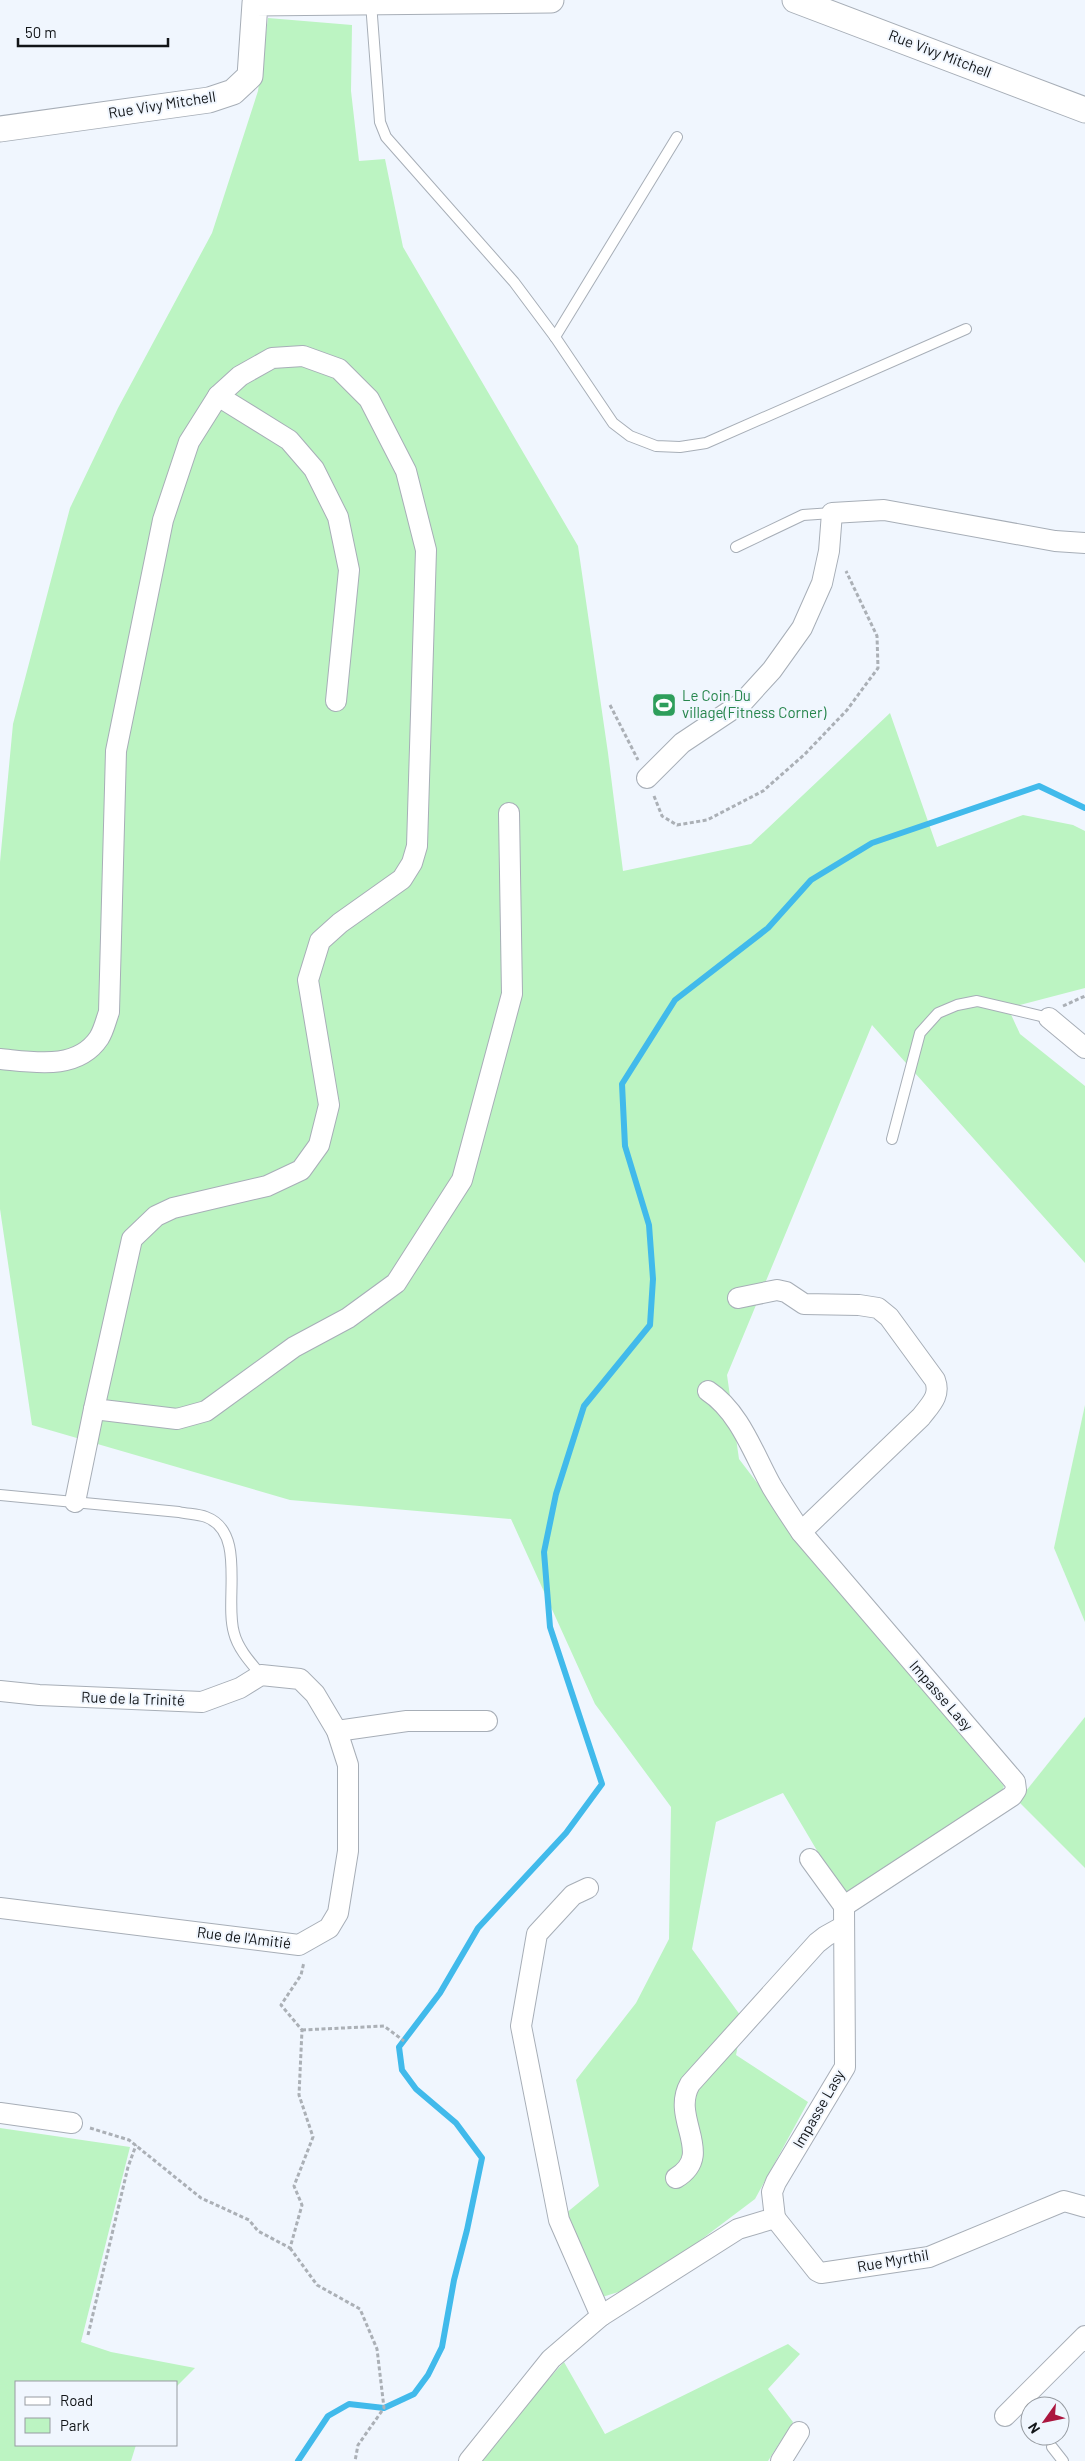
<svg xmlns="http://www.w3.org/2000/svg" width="1085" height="2461" viewBox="0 0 1085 2461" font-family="Barlow,sans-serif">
	<rect width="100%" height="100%" fill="#f0f6fe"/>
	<!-- green -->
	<g fill="#bcf4c2">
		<path d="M268,18L352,25L351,91L359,161L385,159L403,247L578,546L608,753L623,871L751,844L890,713L937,847L1023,815L1073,825L1085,831V988L1008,1008L1020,1034L1085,1086V1263L872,1025L727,1375L739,1459L844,1597L1004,1786L1000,1797L845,1898L783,1793L716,1822L692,1949L743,2019L736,2055L808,2102L755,2199L641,2285L599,2298L565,2214L599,2186L576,2080L636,2003L669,1939L671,1807L595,1704L511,1519L290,1500L32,1425L0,1209V862L13,724L70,508L118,408L212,233L258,91Z"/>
		<path d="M1085,1405V1622L1054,1548Z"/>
		<path d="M1085,1717V1868L1018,1801Z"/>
		<path d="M0,2128L130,2147L81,2342L111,2352L195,2368L176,2387V2382H16V2445H136L131,2461H0Z"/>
		<path d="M788,2344L800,2354L768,2389L793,2422L768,2461H474L564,2362L605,2434Z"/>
	</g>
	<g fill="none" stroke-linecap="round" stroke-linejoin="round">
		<!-- stream -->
		<path stroke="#41baeb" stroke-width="6" d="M298,2461L328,2416L349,2404L384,2408L414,2394L428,2375L442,2347L454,2280L467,2230L482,2158L456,2123L416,2089L402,2070L399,2047L440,1993L478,1928L566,1833L602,1784L550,1627L544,1552L556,1494L584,1406L650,1325L653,1279L649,1225L625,1146L622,1084L675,1000L768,928L811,880L872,843L1039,786L1085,808"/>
		<defs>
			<g id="service">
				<path d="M371,3L380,122L386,137L514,282L555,337L613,423L630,436L656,446L680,447L706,443L966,329"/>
				<path d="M555,337L677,137"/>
				<path d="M736,547L803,515L832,513"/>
				<path d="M892,1139L920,1033L938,1013L957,1005L977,1001L1049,1018"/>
				<path d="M0,1495L179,1512C187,1514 198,1514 206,1517C247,1532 224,1600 234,1633C238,1649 251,1663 261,1675"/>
				<path d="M1052,2447L1063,2461"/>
			</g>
			<g id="minor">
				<path d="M218,396L289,440L314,469L338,517L349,570L336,701"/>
				<path d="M647,778L682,743L742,703L772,670L802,628L822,583L829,551L832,513L884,510L1055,541L1085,543"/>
				<path d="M1049,1018L1085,1048"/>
				<path d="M0,1059C33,1062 77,1071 99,1038C104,1030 106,1020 109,1012L116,751L163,520L189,442L218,396L240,376L272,358L303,356L339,369L369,399L406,471L426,550L417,846L412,863L402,879L340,923L320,941L308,980L329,1105L319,1145L301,1170L267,1186L173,1208L156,1216L132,1239L94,1409L177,1419L206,1411L294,1347L348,1318L396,1283L462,1180L512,994L509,813"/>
				<path d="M738,1298L777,1290L786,1292L804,1304L859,1305L878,1308L889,1317L935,1380C941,1396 930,1405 921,1417L801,1532L1015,1782L1016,1790L1012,1796L844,1906L845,2067L776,2182L772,2192L775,2218"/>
				<path d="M708,1391C740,1412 754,1455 772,1487C781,1502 791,1517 801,1532"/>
				<path d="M75,1502L94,1409"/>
				<path d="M0,1691L39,1695L202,1702L240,1688L261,1675L300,1679L315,1694L337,1731L348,1765V1851L338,1913L329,1928L299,1945L0,1908"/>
				<path d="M337,1731L407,1721H487"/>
				<path d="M810,1859L844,1906"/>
				<path d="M588,1888L573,1895L537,1934L521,2026L559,2220L601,2316"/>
				<path d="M0,2113L72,2123"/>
				<path d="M676,2178C716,2154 670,2119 690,2084L817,1943L826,1936L844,1926"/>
				<path d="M775,2218L817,2271L821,2273L929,2257L1064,2201L1085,2207"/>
				<path d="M1005,2416L1085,2336"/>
				<path d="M469,2461L551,2359L601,2316L738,2229L775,2218"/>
				<path d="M781,2461L799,2432"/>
			</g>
			<g id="tertiary">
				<path d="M795,0L1085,110"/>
				<path d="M0,129L209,100L233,92L250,76L255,3L551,0"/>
			</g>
		</defs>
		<!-- service casing -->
		<use href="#service" stroke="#a7aeb7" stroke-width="12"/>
		<!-- minor casing -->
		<use href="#minor" stroke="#a7aeb7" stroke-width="22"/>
		<!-- tertiary casing -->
		<use href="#tertiary" stroke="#a7aeb7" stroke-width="27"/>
		<!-- path -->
		<g stroke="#abb0b6" stroke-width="3" stroke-dasharray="4 2.5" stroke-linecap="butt">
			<path d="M610,705L638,760"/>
			<path d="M654,796L662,816L677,825L707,820L763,791L805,754L847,710L878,668L877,636L846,571"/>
			<path d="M1063,1006L1085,996"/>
			<path d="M302,2030L384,2026L404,2041"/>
			<path d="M90,2128L129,2140L201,2198L249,2220L258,2231L290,2248L302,2205L294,2186L313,2137L299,2095L302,2030L281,2005L301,1975L304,1962"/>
			<path d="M290,2248L317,2285L360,2309L377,2349L384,2408L358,2445L355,2461"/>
			<path d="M88,2335L128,2167L136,2145"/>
		</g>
		<!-- service -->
		<use href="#service" stroke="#fff" stroke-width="10"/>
		<!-- minor -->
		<use href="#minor" stroke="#fff" stroke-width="20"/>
		<!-- tertiary -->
		<use href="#tertiary" stroke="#fff" stroke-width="25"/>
	</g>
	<!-- icons -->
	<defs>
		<symbol id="stadium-square" viewBox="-11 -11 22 22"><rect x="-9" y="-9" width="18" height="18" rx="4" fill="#2e9e5b" stroke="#f0f6fe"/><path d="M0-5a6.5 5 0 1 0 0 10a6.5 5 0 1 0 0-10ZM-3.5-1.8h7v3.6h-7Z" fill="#fff"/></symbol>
	</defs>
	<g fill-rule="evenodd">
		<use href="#stadium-square" x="650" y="691" width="28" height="28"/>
	</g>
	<g text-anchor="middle" stroke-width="4" stroke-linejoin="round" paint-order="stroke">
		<!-- street labels -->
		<g font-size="15" fill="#121518" stroke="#f0f6fe">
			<text transform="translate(940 54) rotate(21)" y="5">Rue Vivy Mitchell</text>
			<text transform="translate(162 105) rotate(-9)" y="5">Rue Vivy Mitchell</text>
			<text transform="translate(941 1696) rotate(49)" y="5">Impasse Lasy</text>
			<text transform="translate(133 1699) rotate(2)" y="5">Rue de la Trinité</text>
			<text transform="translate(244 1938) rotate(7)" y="5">Rue de l'Amitié</text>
			<text transform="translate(819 2109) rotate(-60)" y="5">Impasse Lasy</text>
			<text transform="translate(893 2261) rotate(-10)" y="5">Rue Myrthil</text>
		</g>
		<!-- leisure labels -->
		<g font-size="15" fill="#27864d" stroke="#f0f6fe" text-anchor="start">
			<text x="682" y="701">Le Coin Du<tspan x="682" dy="17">village(Fitness Corner)</tspan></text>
		</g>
	</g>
	<!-- legend -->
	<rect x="15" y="2381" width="162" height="65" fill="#f0f6fe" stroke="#979ca2"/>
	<rect x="25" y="2397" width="25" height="8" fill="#ffffff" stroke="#979ca2"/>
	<text x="60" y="2406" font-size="15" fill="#121518">Road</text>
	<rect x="25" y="2418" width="25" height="15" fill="#bcf4c2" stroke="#979ca2"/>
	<text x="60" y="2431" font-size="15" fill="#121518">Park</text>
	<!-- north arrow -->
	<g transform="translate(1045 2421) rotate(237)"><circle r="24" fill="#f0f6fe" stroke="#979ca2"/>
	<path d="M0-4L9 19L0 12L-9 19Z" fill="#ab163f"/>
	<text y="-8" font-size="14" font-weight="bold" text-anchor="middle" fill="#121518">N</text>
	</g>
	<!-- scale -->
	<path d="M18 38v8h150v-8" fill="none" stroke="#121518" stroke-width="2.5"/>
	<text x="25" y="38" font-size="15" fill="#121518" stroke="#f0f6fe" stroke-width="4" paint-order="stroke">50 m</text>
</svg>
